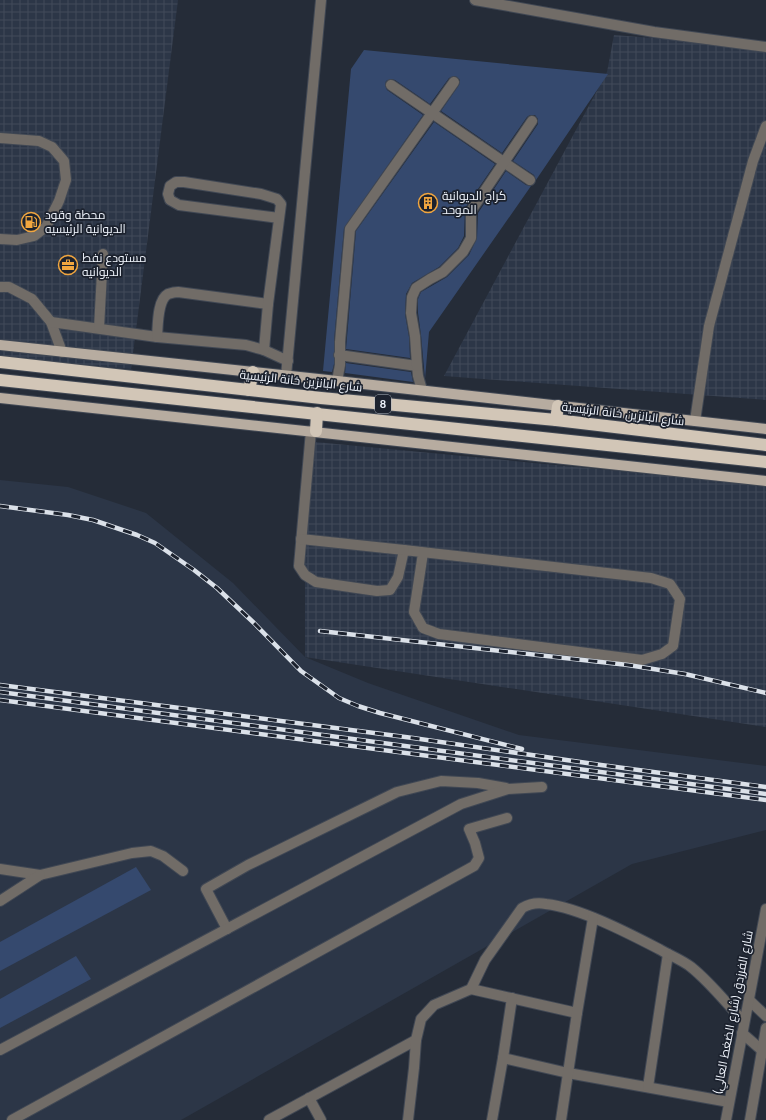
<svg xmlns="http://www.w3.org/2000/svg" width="766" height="1120" viewBox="0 0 766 1120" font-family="Lato,Cairo,sans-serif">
	<defs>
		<pattern id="industrial-grid" width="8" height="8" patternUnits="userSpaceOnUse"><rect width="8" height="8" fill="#2c3647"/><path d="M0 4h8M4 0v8" fill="none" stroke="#414a59"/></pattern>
	</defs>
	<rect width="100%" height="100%" fill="#252c38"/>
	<!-- built -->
	<path fill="#2c3647" d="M0,480L68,487L146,513L233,583L305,657L368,683L519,735L766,766V830L632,864L181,1120H0Z"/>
	<!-- industrial -->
	<g fill="url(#industrial-grid)">
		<path d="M0,0H178L131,369L0,357Z"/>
		<path d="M614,35L766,47V400L444,376L607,72Z"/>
		<path d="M305,441L766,485V727L305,657Z"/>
	</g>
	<!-- building -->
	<g fill="#35496e">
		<path d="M364,50L608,74L536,180L534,175L513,161L538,124V119L535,115H530L527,117L502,153L441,111L459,85L460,80L457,77L454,76L449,78L430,104L395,80L391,79L386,81L385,85L387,90L423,115L344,228L334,341V364L332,372L323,371L351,69Z"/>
		<path d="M434,122L495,164L465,208L464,236L458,248L439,267L412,283L406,294L405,314L409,337L410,358L346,349L356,231Z"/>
		<path d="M506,171L526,185L531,186L429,332L425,379L421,335L418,313V299L421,292L447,277L469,255L477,238L478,213Z"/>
		<path d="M346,363L411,372L413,382L345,373Z"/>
		<path d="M136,867L151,890L0,971V942Z"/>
		<path d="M76,956L91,979L0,1028V999Z"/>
	</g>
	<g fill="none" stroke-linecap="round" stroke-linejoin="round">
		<defs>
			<g id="minor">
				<path d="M475,0L654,32L766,47"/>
				<path d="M391,85L530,180"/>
				<path d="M0,138L39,141L52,147L64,161L66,180L59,201L46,227L34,236L17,240L0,239"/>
				<path d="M0,287H9L32,299L51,322L62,352"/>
				<path d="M51,322L157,337L246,345L264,350L288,361"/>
				<path d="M99,328L103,254"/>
				<path d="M157,337C158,326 157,300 168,294C171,293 175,292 178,292L268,304"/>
				<path d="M264,350L268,304L281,204L277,199L261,194L184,182H176L170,186L168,194L170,200L179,205L279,218"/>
				<path d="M339,355L417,366L418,376L422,390"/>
				<path d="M417,366L415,336L411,313L412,297L416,288L430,279L443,272L463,252L471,238V211L532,121"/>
				<path d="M286,376L321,0"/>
				<path d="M337,381L340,365V342L350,229L454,82"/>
				<path d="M695,421L709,326L753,161L766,126"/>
				<path d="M311,431L299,566L305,575L316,582L377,591L390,590L398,577L404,550L651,578L670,584L680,599L673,646L662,654L642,660L439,634L423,628L414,612L423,553"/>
				<path d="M301,539L404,550"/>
				<path d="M0,869L40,875L132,853L151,851L163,856L183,871"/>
				<path d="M0,901L40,875"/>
				<path d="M227,929L206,889L248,865L397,792L441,781L478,783L506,788"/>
				<path d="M471,989L577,1013"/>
				<path d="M749,1000L766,1016"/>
				<path d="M742,1033L765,1053"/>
				<path d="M0,1050L461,804L508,789L542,787"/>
				<path d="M503,1058L568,1073L729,1102"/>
				<path d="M648,1087L668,954"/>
				<path d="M309,1098L321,1120"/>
				<path d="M12,1120L474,866L479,858L475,843L469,829L507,818"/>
				<path d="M269,1120L416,1040"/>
				<path d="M408,1120L414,1068L416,1040L421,1019L434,1005L471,989L485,960L522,908C529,904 537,902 546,904C580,908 628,933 659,949C669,955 682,960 691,967C711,983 727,1004 744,1022"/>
				<path d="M492,1120L503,1058L512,998"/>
				<path d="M561,1120L577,1013L593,918"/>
				<path d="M726,1120L766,909"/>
				<path d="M750,1120L766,1028"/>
			</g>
			<g id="major">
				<path d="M0,345L337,381L766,429"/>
				<path d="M0,398L766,481"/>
			</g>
			<g id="highway">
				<path d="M0,362L321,398L556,420L766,445"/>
				<path d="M0,380L766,462"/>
				<path d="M249,390L253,372"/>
				<path d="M556,420L558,406"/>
				<path d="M316,431L317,413"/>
			</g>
		</defs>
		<!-- minor casing -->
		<use href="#minor" stroke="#414854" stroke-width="12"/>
		<!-- major casing -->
		<use href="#major" stroke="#414854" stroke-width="12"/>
		<!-- highway casing -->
		<use href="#highway" stroke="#414854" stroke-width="14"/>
		<!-- minor -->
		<use href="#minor" stroke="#716c67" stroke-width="10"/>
		<!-- major -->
		<use href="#major" stroke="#b7aca0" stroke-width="10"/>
		<!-- highway -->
		<use href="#highway" stroke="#d2c6b7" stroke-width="12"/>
		<defs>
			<g id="rail">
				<path d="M0,506L68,515L93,520L137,535L155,543L194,570L217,588L254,623L301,671L339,698L358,706L380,713L522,749"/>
				<path d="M320,631L628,665L685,674L766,693"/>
				<path d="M0,685L413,738L601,765L766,787"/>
				<path d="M0,692L766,794"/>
				<path d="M0,700L766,800"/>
			</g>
		</defs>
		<!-- rail casing -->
		<use href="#rail" stroke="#dbe1e9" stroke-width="4.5"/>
		<!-- rail -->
		<use href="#rail" stroke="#1c222e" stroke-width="3" stroke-dasharray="9" stroke-linecap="butt"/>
	</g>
	<!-- icons -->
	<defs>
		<symbol id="building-ring" viewBox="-11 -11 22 22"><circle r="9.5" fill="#1c222e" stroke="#f1a63f" stroke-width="1.5"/><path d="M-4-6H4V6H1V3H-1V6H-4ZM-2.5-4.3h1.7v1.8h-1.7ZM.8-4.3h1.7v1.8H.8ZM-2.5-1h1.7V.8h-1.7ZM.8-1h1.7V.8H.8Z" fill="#f1a63f"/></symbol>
		<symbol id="fuel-ring" viewBox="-11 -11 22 22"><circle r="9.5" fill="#1c222e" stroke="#f1a63f" stroke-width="1.5"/><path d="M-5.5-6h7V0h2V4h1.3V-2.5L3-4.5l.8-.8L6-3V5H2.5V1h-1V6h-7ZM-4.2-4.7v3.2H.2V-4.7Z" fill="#f1a63f"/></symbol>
		<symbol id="office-ring" viewBox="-11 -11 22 22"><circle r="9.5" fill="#1c222e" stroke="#f1a63f" stroke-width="1.5"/><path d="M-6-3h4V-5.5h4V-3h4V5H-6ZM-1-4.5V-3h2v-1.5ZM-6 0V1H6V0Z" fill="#f1a63f"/></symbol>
	</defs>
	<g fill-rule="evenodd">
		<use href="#building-ring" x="417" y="192" width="22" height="22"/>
		<use href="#fuel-ring" x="20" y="211" width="22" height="22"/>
		<use href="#office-ring" x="57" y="254" width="22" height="22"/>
	</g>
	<g text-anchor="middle" stroke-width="3.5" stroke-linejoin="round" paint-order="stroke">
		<!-- shield labels -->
		<rect fill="#1c222e" stroke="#b0b6bf" stroke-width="1" x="375" y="395" width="16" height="18" rx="3"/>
		<g font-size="11" font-weight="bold" fill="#f0f5fd">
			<text x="383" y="408">8</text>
		</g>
		<!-- poi labels -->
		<g font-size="12" fill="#f0f5fd" stroke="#1c222e" text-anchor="start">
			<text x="442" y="200">كراج الديوانية<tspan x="442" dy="14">الموحد</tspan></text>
			<text x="45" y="219">محطة وقود<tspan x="45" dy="14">الديوانية الرئيسيه</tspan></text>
			<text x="82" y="262">مستودع نفط<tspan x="82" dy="14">الديوانيه</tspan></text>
		</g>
		<!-- street labels -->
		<g font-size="12" fill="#f0f5fd" stroke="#1c222e">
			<text transform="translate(301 381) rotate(6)" y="4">شارع البانزين خانة الرئيسية</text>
			<text transform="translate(623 414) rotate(7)" y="4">شارع البانزين خانة الرئيسية</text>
			<text transform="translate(733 1012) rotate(-79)" y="4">شارع الفرزدق (شارع الضغط العالي)</text>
		</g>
	</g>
</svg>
